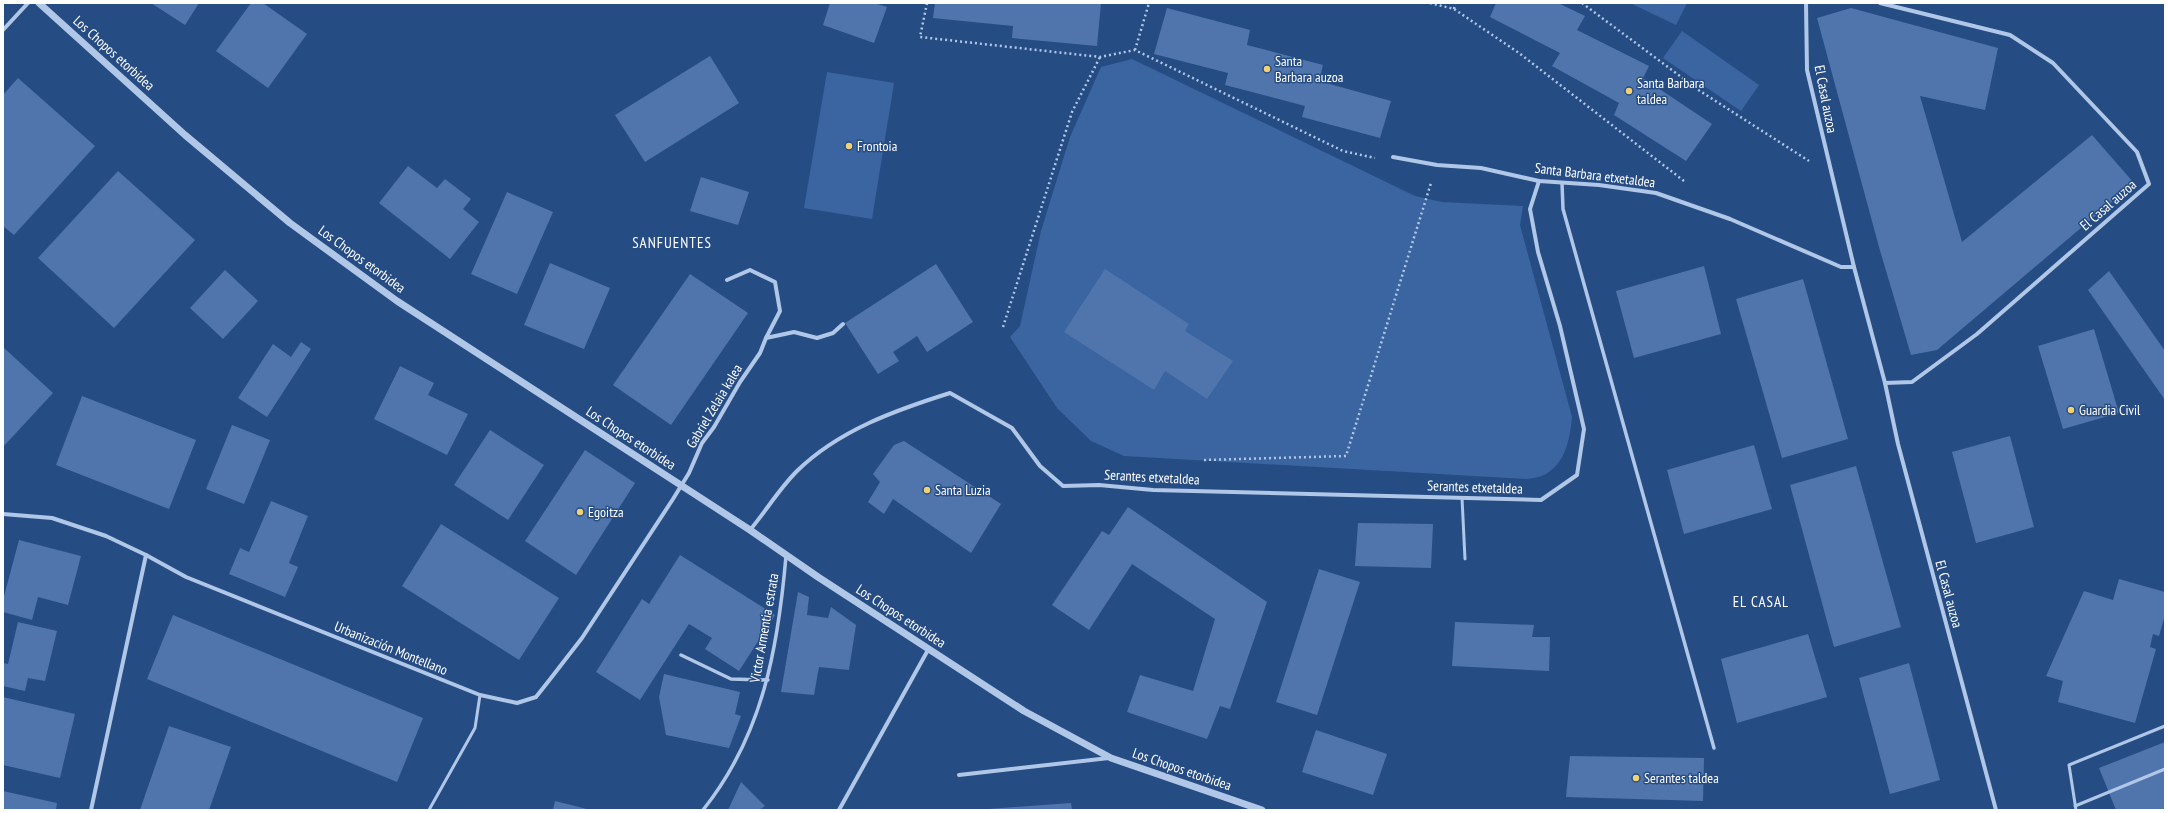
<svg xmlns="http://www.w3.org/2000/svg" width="2168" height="813" viewBox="0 0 2168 813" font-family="'PT Sans Narrow',sans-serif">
	<rect width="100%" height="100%" fill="#264c84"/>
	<!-- green -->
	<g fill="#3b65a1">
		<path d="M1630,3H1687L1676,25Z"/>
		<path d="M1682,31L1759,85L1741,111L1663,58Z"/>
		<path d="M1132,59L1415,196L1442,202L1523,206L1520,225L1572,417C1570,438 1566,462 1546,474C1541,477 1533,478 1528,479L1124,456L1091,441L1057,408L1010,337L1020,326L1041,231L1070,137L1101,67Z"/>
		<path d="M827,72L894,83L872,219L804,208Z"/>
	</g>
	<!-- building -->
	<g fill="#4f75ac">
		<path d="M151,3H199L185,25Z"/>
		<path d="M251,3H263L307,34L268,88L216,51Z"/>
		<path d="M830,3H874L887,7L874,43L823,25Z"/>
		<path d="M935,3H1101L1097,46L1012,38L1013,26L933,18Z"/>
		<path d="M1496,3H1558L1585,16L1577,30L1649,66L1643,78L1712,124L1686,161L1614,115L1619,103L1552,66L1560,53L1490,17Z"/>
		<path d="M1167,8L1250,30L1247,45L1323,65L1319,81L1391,101L1380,138L1302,117L1305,106L1225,85L1228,73L1154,54Z"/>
		<path d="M1851,8L1998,48L1985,110L1920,96L1962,242L2092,135L2134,183L1937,350L1911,355L1879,247L1817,18Z"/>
		<path d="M710,56L739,103L645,162L615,115Z"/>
		<path d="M18,78L95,146L14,235L3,226V95Z"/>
		<path d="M408,166L437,188L445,179L471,199L463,209L479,222L450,259L379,203Z"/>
		<path d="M118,171L195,240L114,328L38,258Z"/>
		<path d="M701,177L749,192L738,225L690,211Z"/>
		<path d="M507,192L553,212L517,294L471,274Z"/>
		<path d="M550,263L610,288L584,349L524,325Z"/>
		<path d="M936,264L973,322L927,352L917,336L893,352L899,361L878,374L845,323Z"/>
		<path d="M1704,266L1721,334L1634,358L1616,291Z"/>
		<path d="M1105,269L1189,324L1185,331L1233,361L1207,399L1165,371L1154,390L1064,332Z"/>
		<path d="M225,270L258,301L223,339L190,308Z"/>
		<path d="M2109,271L2165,351V400L2088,290Z"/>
		<path d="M690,274L748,313L671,425L613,385Z"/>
		<path d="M1803,279L1848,439L1782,458L1736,299Z"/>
		<path d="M2094,329L2119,413L2063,429L2038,346Z"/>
		<path d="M301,342L311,349L267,417L238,398L273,344L291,357Z"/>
		<path d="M3,347L53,393L3,447Z"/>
		<path d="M400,366L434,383L428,395L468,414L447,455L374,419Z"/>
		<path d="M82,396L196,440L169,509L56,465Z"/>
		<path d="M232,425L270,440L244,504L206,489Z"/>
		<path d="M490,430L544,465L508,520L454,485Z"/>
		<path d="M2010,436L2034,527L1976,543L1952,452Z"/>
		<path d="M904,441L1001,504L971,553L893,499L884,514L868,502L880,482L873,474L894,445Z"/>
		<path d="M1754,445L1772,509L1684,534L1667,470Z"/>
		<path d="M585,450L635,483L576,575L525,541Z"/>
		<path d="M1856,466L1901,627L1834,647L1790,485Z"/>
		<path d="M271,501L308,516L289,563L298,567L285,597L229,574L240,548L249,552Z"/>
		<path d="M1128,507L1267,602L1230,709L1220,706L1207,739L1127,712L1140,675L1193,691L1215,619L1132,564L1089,630L1052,605L1102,531L1109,535Z"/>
		<path d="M1358,523L1433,524L1431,568L1355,566Z"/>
		<path d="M441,524L559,598L519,660L402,586Z"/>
		<path d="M19,540L81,556L68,605L38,597L32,620L3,612V600Z"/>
		<path d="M680,555L775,615L739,671L705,649L712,638L689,624L640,700L596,672L642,599L649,604Z"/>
		<path d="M1319,569L1360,582L1317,715L1276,702Z"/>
		<path d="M2119,579L2165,592V615L2159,636L2153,634L2150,647L2156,649L2135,723L2058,702L2063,681L2046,676L2084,591L2113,600Z"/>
		<path d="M798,592L809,597L807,615L828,618L831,607L856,625L849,670L819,667L814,695L781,692Z"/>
		<path d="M173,615L423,718L397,782L147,679Z"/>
		<path d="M18,622L57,631L45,681L28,678L25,691L3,686V663L8,664Z"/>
		<path d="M1455,622L1534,625L1532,637H1550L1549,671L1452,666Z"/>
		<path d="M1808,634L1827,697L1737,723L1721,659Z"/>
		<path d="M1909,663L1940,780L1890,794L1859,678Z"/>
		<path d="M664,674L740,692L735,714L741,716L729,748L666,735L659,697Z"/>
		<path d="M3,697L75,714L60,778L3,765Z"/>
		<path d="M169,726L231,747L209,810H140Z"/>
		<path d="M1316,730L1387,754L1373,795L1302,772Z"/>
		<path d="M2165,742V810H2116L2099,768Z"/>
		<path d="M1570,756L1704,758L1703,801L1566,797Z"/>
		<path d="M741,782L765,806L759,810H728Z"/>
		<path d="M3,791L57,803L56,810H3Z"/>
		<path d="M555,801L587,809V810H553Z"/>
		<path d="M1071,803L1072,810H988V809Z"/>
	</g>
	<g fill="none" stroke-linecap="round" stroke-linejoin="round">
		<!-- path -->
		<g stroke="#b0c7e7" stroke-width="2.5" stroke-dasharray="2 3" stroke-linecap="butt">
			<path d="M927,3L920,37L1100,57L1135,50L1343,151L1375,158"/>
			<path d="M1430,3L1454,9L1519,53L1684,181"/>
			<path d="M1582,3L1700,91L1809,161"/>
			<path d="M1454,9L1455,3"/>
			<path d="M1135,50L1149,3"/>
			<path d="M1003,327L1072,112L1100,57"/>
			<path d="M1204,460L1346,456L1431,183"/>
		</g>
		<!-- service -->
		<g stroke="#b0c7e7" stroke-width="3">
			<path d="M1462,498L1465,559"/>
			<path d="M2075,806L2165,769"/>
			<path d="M429,810L475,728L480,695"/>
			<path d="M2076,810L2069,765L2165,726"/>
		</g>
		<!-- pedestrian -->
		<g stroke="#b0c7e7" stroke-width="3.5">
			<path d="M1562,183L1563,209L1714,748"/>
			<path d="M681,655L731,679L768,680"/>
			<path d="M703,810C763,735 778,648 786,556"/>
		</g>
		<!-- minor -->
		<g stroke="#b0c7e7" stroke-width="4">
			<path d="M1806,3L1807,70L1854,267L1885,383L1898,444L1996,810"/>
			<path d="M1880,3L2010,35L2053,63L2137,152L2149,184L1977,334L1912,382L1885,383"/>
			<path d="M3,30L28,3"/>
			<path d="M1393,157L1437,165L1481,168L1539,181L1599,185L1656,193L1730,219L1841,267H1854"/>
			<path d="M727,280L750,270L775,282L780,311L766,338"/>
			<path d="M3,514L52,518L106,536L146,555L186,577L480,695L517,703L536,697L551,678L582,638L673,499L689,473L702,443L714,427L740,382L760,353L766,338L794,332L817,338L833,333L843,324"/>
			<path d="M750,530C766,511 779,489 797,471C839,430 896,410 950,393L1012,428L1040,466L1063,486L1099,485L1153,490L1541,500L1577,475L1584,429L1560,326L1538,252L1530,209L1539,181"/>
			<path d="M959,775L1109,758"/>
			<path d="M91,810L146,555"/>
			<path d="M839,810L928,650"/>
		</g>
		<!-- tertiary -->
		<path stroke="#b0c7e7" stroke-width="7" d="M39,3L185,135L290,223L397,301L750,530L818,577L1024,711L1111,758L1262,810"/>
	</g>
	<!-- markers -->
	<g fill="#f0d175" stroke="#264c84" stroke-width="1.5">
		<circle cx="1267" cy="69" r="4"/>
		<circle cx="1629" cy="91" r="4"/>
		<circle cx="849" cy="146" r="4"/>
		<circle cx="2071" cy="410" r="4"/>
		<circle cx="927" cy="490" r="4"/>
		<circle cx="580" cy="512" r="4"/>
		<circle cx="1636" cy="778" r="4"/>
	</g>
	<g text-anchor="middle" stroke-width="3" stroke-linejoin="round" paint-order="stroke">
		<!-- street labels -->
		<g font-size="14" fill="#fff" stroke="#264c84">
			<text transform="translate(114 53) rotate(42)" y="5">Los Chopos etorbidea</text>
			<text transform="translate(1826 99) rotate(79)" y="5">El Casal auzoa</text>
			<text transform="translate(1595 175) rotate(7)" y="5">Santa Barbara etxetaldea</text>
			<text transform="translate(2108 205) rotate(-41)" y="5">El Casal auzoa</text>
			<text transform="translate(362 259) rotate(36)" y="5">Los Chopos etorbidea</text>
			<text transform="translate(714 406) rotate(-59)" y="5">Gabriel Zelaia kalea</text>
			<text transform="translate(631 438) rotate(33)" y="5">Los Chopos etorbidea</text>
			<text transform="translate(1152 477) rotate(3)" y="5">Serantes etxetaldea</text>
			<text transform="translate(1475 487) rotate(2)" y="5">Serantes etxetaldea</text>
			<text transform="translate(1949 594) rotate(75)" y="5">El Casal auzoa</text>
			<text transform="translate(901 616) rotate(33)" y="5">Los Chopos etorbidea</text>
			<text transform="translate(764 628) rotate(-80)" y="5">Victor Armentia estrata</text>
			<text transform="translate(391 648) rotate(22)" y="5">Urbanización Montellano</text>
			<text transform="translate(1182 769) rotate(19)" y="5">Los Chopos etorbidea</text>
		</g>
		<!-- poi labels -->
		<g font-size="14" fill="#fff" stroke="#264c84" text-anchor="start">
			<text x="1275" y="66">Santa<tspan x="1275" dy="16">Barbara auzoa</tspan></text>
			<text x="1637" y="88">Santa Barbara<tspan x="1637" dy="16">taldea</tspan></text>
			<text x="857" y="151">Frontoia</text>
			<text x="2079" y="415">Guardia Civil</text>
			<text x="935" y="495">Santa Luzia</text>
			<text x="588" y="517">Egoitza</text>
			<text x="1644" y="783">Serantes taldea</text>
		</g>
		<!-- neighbourhood labels -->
		<g font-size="15" letter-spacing="1" fill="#fff" stroke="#264c84">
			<text x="672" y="248">SANFUENTES</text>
			<text x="1761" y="607">EL CASAL</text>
		</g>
	</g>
	<!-- border -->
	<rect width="2168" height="813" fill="none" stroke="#ffffff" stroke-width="8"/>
</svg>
